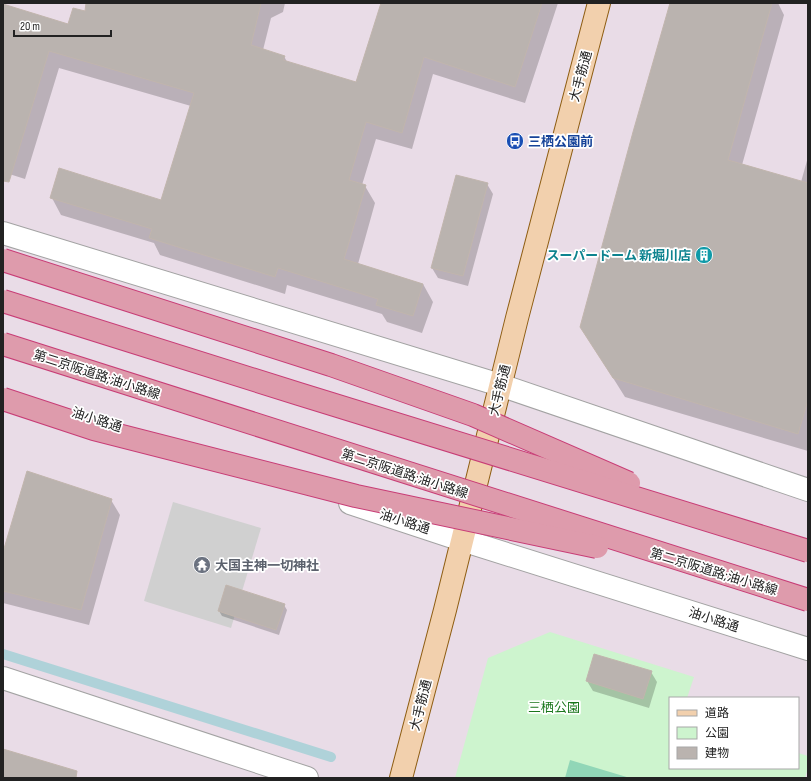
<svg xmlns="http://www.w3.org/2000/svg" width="811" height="781" viewBox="0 0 811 781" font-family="'Sofia Sans Condensed','Noto Sans JP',sans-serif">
	<rect width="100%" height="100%" fill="#f1eeea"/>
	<!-- industrial -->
	<path fill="#e9dce7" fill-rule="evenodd" d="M3,3H808V778H3ZM670,698H798V768H670Z"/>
	<!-- religious -->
	<path fill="#d0d0d0" d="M173,502L261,528L231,628L144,601Z"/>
	<!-- park -->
	<path fill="#cdf4ce" d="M550,632L694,677L687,698H670V768H798V753L808,756V768L805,778H455L488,658Z"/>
	<!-- pitch -->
	<path fill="#91d6b7" d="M570,760L630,778H565Z"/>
	<!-- shadow -->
	<g fill="#0003">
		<path d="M118,3H285L283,12L271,18L263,50L284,56L287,62L357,83L382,3H558L525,103L433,74L412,149L376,139L362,185L365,186L375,203L358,264L423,284L433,302L422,333L387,322L382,314L287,285L285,294L160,255L154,243L61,215L52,198L162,201L191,106L59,68L25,179L3,172V5L69,25L113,20Z"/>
		<path d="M671,3H778L784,15L742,165L801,182L808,157V451L625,397L581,327Z"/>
		<path d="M487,184L493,194L468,286L438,278L432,268Z"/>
		<path d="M111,500L120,515L89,625L3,603V555Z"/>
		<path d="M284,605L287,610L279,635L222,616L219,611Z"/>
		<path d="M651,672L657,682L649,708L593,691L587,681Z"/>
	</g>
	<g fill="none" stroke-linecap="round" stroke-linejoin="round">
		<!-- stream -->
		<path stroke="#afd2d9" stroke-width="10" d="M3,654L331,757"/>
	</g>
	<!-- building -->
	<g fill="#bab3af" stroke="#c1b5ad">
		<path d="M86,3H261L251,45L285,56L283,60L356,82L381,3H542L515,87L424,57L402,133L366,122L349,180L366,185L344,259L423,284L413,316L376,305L378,299L278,268L275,277L149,238L152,229L50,198L59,168L161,200L194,93L49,51L9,182L3,181V4L68,24L73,8L85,11Z"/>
		<path d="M670,3H772L728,160L808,183V400L798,434L613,378L580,327L633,132Z"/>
		<path d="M456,175L488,183L463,276L431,268Z"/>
		<path d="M27,471L112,499L81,610L3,591V552Z"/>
		<path d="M226,585L285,604L276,630L218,611Z"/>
		<path d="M594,654L652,671L643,699L586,681Z"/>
		<path d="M3,749L77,771L76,778H3Z"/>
	</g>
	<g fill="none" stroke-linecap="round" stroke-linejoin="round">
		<defs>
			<path id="minor" d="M3,678L307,778"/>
			<g id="tertiary">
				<path d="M3,233L500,385L808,490"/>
				<path d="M350,503L462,540L808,649"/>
			</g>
			<path id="primary" d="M401,778L445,610L517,318L599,3"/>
		</defs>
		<!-- minor casing -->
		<use href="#minor" stroke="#a3a3a3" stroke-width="24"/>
		<!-- tertiary casing -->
		<use href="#tertiary" stroke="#a3a3a3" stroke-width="24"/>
		<!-- primary casing -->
		<use href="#primary" stroke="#8e5d12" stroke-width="24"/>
		<!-- minor -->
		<use href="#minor" stroke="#fff" stroke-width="22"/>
		<!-- tertiary -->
		<use href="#tertiary" stroke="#fff" stroke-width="22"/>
		<!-- primary -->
		<use href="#primary" stroke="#f2d0ad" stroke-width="22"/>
		<defs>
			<g id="motorway-bridge">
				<path d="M3,260L331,365L473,415L629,483"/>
				<path d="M3,301L299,394L808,551"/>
				<path d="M3,344L808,600"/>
				<path d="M3,399L94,429L356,496L597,547"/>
			</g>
		</defs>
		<!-- motorway-bridge casing -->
		<use href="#motorway-bridge" stroke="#c83d76" stroke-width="24" stroke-linecap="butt"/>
		<!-- motorway-bridge -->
		<use href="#motorway-bridge" stroke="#de9bac" stroke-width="22"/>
	</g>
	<!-- icons -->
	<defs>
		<symbol id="bus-disc" viewBox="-11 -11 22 22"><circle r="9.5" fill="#1a4fb4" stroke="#fff"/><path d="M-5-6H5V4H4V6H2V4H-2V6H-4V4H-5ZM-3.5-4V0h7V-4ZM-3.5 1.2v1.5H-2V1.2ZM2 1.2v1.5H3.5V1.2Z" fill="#fff"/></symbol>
		<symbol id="building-disc" viewBox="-11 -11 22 22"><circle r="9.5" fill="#0f9aa8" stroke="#fff"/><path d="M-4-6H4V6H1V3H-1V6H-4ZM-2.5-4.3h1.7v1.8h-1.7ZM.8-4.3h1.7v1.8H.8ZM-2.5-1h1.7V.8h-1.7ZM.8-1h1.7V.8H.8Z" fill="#fff"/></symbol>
		<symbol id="temple-disc" viewBox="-11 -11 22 22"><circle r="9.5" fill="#6b7280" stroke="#fff"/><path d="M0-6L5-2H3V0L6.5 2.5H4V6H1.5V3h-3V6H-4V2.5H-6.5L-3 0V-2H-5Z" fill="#fff"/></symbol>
	</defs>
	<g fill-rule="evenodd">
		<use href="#bus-disc" x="505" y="131" width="20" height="20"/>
		<use href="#building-disc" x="694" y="245" width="20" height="20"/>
		<use href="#temple-disc" x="192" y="555" width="20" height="20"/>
	</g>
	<g text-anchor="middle" stroke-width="3.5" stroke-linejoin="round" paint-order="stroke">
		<!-- street labels -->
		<g font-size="13" fill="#222" stroke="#fff">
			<text transform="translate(580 76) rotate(-75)" y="5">大手筋通</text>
			<text transform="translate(97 374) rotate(18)" y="5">第二京阪道路;油小路線</text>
			<text transform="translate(499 390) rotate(-76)" y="5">大手筋通</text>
			<text transform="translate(97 419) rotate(18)" y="5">油小路通</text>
			<text transform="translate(405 473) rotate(18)" y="5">第二京阪道路;油小路線</text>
			<text transform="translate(405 521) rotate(18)" y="5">油小路通</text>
			<text transform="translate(714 571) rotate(17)" y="5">第二京阪道路;油小路線</text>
			<text transform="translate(714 619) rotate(18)" y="5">油小路通</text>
			<text transform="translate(420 705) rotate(-76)" y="5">大手筋通</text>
		</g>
		<!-- transit labels -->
		<g font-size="13" font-weight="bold" fill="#164399" stroke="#fff" text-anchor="start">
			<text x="528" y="146">三栖公園前</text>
		</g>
		<!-- culture labels -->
		<g font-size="13" font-weight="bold" fill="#0d838f" stroke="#fff" text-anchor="end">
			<text x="691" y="260">スーパードーム 新堀川店</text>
		</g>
		<!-- worship labels -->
		<g font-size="13" font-weight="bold" fill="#5b616d" stroke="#fff" text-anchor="start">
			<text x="215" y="570">大国主神一切神社</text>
		</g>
		<!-- park labels -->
		<g font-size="13" fill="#19761b" stroke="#fff">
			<text x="554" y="712">三栖公園</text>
		</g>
	</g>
	<!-- border -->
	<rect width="811" height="781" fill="none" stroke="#222222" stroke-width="8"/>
	<!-- legend -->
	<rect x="669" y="697" width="130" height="72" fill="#ffffff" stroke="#a7a7a7"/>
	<rect x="677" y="710" width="20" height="6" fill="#f2d0ad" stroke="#a7a7a7"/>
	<text x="705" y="717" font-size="12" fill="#222222">道路</text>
	<rect x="677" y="727" width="20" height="12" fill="#cdf4ce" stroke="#a7a7a7"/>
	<text x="705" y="737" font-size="12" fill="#222222">公園</text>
	<rect x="677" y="747" width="20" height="12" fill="#bab3af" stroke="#a7a7a7"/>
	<text x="705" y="757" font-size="12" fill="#222222">建物</text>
	<!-- scale -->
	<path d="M14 30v6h97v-6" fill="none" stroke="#222222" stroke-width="2"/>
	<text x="20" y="30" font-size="12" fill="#222222" stroke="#ffffff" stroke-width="3" paint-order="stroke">20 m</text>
</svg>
